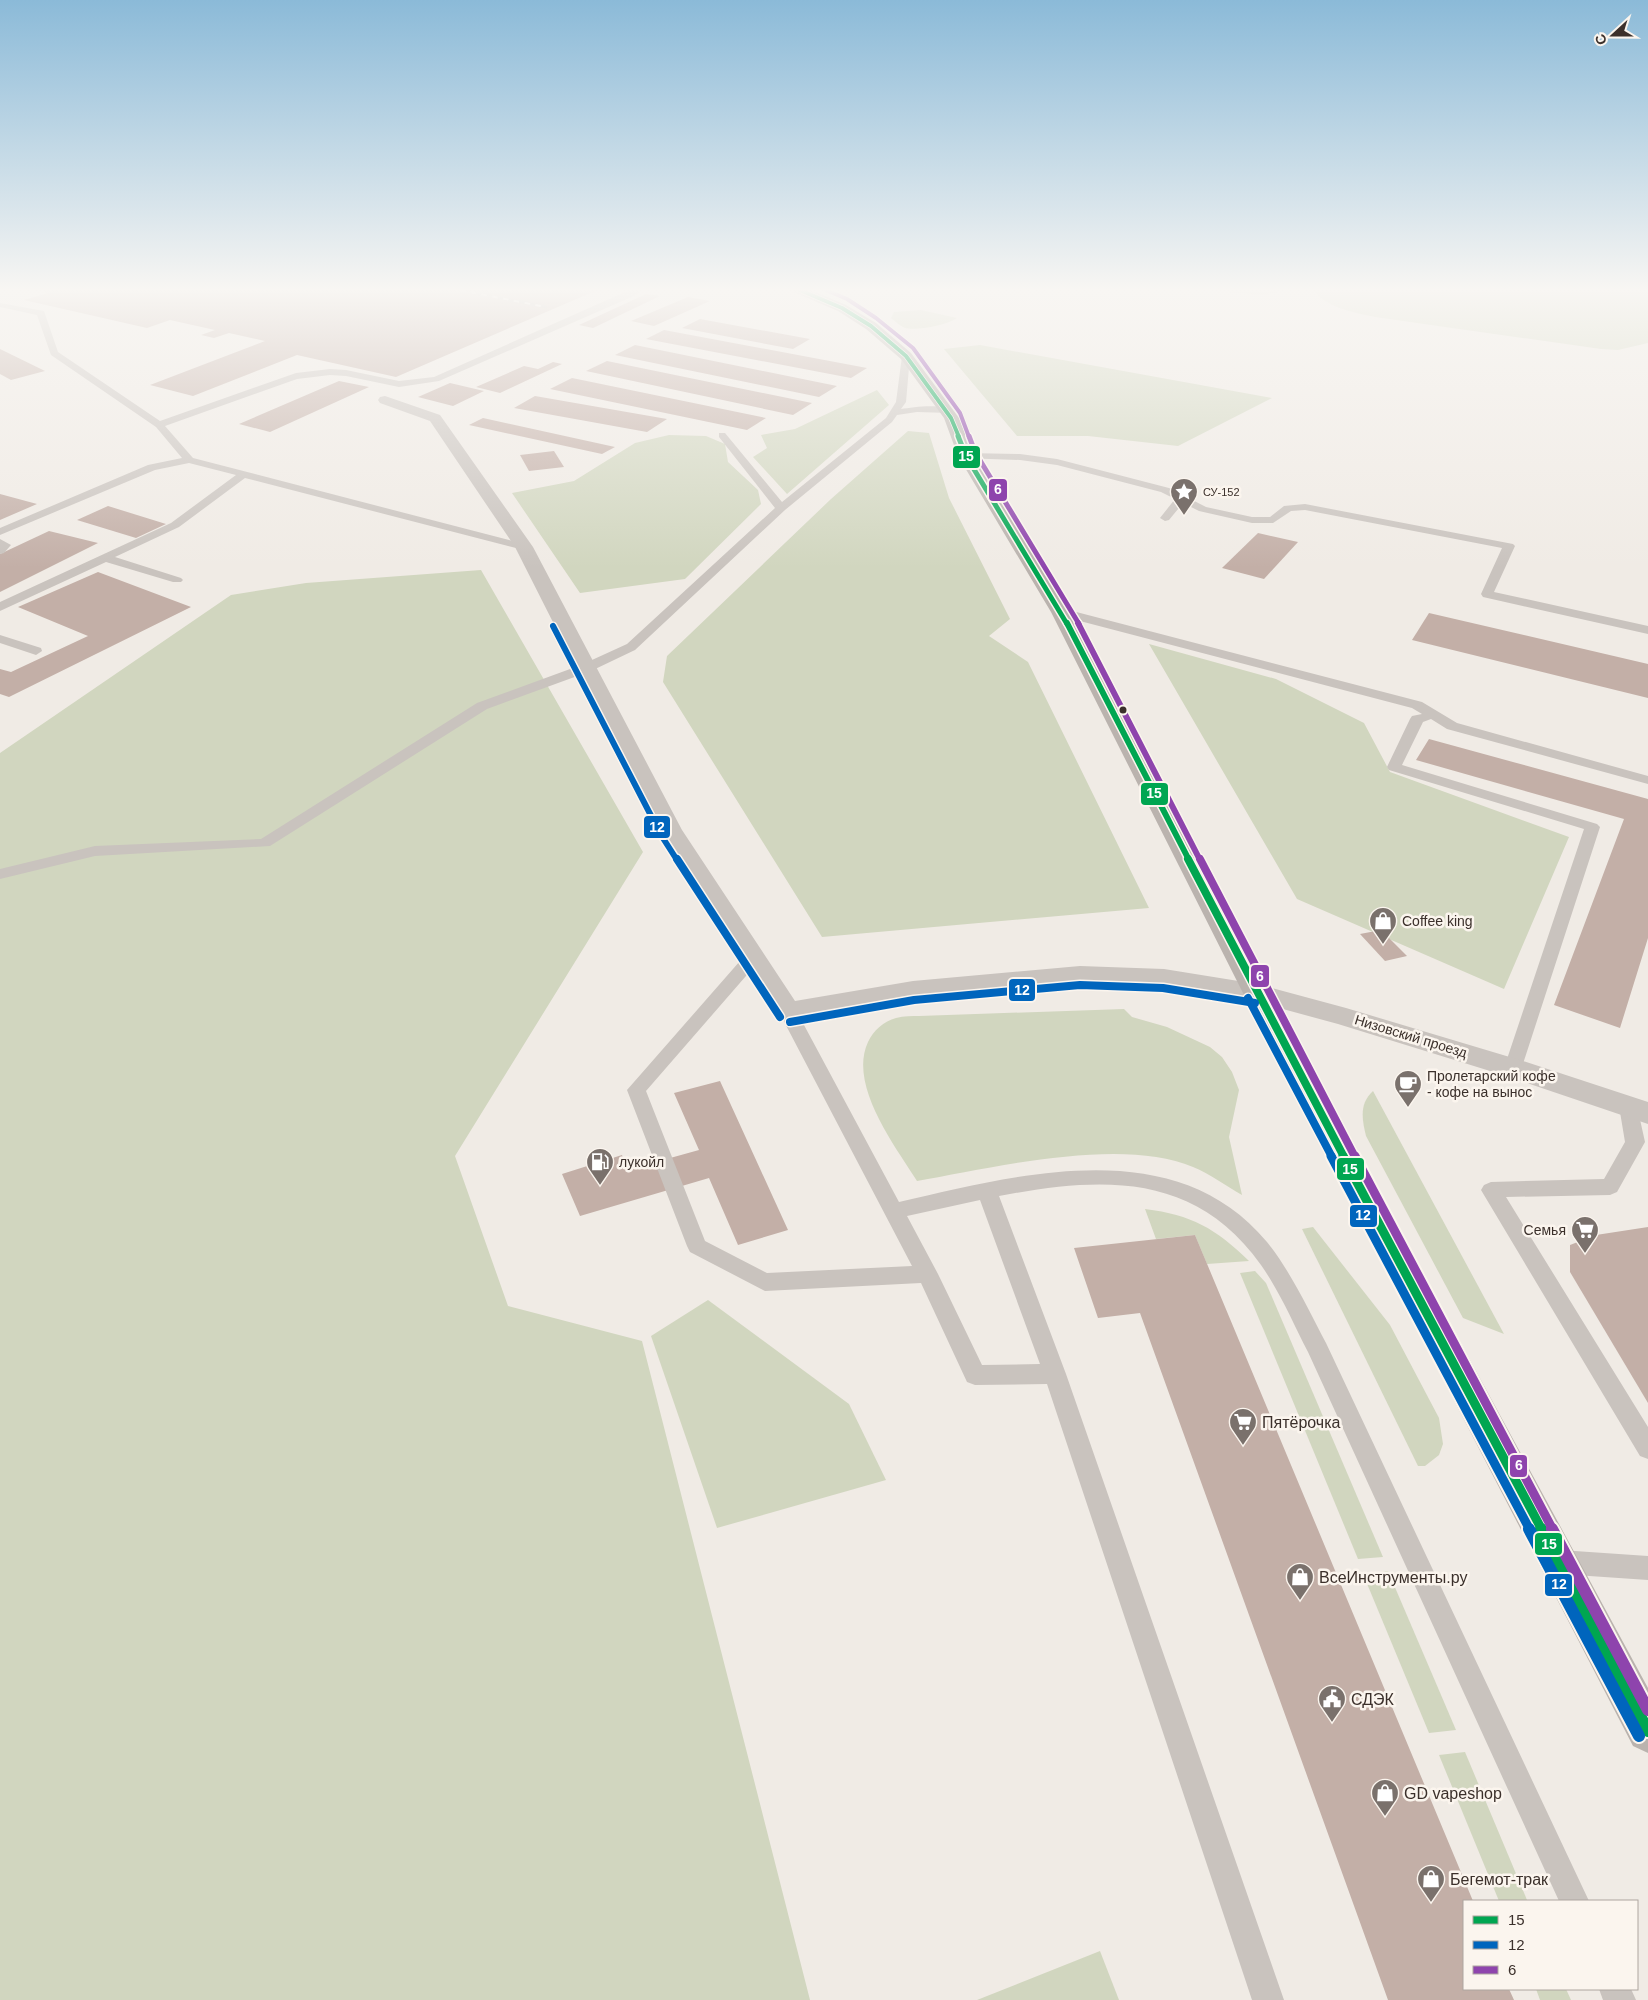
<svg xmlns="http://www.w3.org/2000/svg" width="1648" height="2000" viewBox="0 0 1648 2000" font-family="Arial,sans-serif">
	<rect width="100%" height="100%" fill="#f0ebe5"/>
	<!-- green -->
	<g fill="#d1d6bf">
		<path d="M1185,288H1296L1263,295Z"/>
		<path d="M1312,288H1648V343L1618,350L1601,349L1375,317C1353,312 1325,308 1312,288Z"/>
		<path d="M921,310L957,318C948,325 916,331 905,328C900,326 895,321 891,318L894,312Z"/>
		<path d="M980,345L1272,398L1178,446L1088,436H1017L944,349Z"/>
		<path d="M877,390L889,405L787,494L753,457L767,448L761,435L795,429Z"/>
		<path d="M908,431L929,433L949,498L1010,619L989,636L1028,662L1149,908L822,937L663,682L667,656L831,499Z"/>
		<path d="M669,435L706,436L725,444L728,462L758,490L761,504L685,579L580,593L512,493L574,481L635,443Z"/>
		<path d="M481,570L643,852L455,1156L508,1306L642,1341L810,2000H0V753L231,595L306,583Z"/>
		<path d="M1149,644L1276,679L1364,723L1390,772L1569,837L1504,989L1297,899Z"/>
		<path d="M1124,1009L1132,1017L1167,1027L1210,1047L1222,1057L1232,1072L1239,1090L1229,1137L1242,1195C1226,1186 1210,1174 1193,1167C1121,1136 993,1168 917,1181C895,1146 848,1085 868,1042C873,1031 884,1021 896,1018C904,1016 912,1016 919,1016Z"/>
		<path d="M1373,1091L1504,1334L1463,1318L1366,1136C1362,1119 1359,1104 1373,1091Z"/>
		<path d="M1145,1209C1192,1215 1215,1228 1249,1261L1207,1264L1195,1235L1156,1239Z"/>
		<path d="M1313,1227L1390,1325L1439,1418L1443,1444L1439,1455L1425,1466H1418L1302,1229Z"/>
		<path d="M1255,1271L1266,1283L1383,1557L1358,1559L1240,1273Z"/>
		<path d="M708,1300L849,1404L886,1480L717,1528L651,1336Z"/>
		<path d="M1388,1571L1456,1730L1429,1733L1363,1574Z"/>
		<path d="M1465,1752L1527,1900L1499,1901L1439,1755Z"/>
		<path d="M1100,1951L1119,2000H977Z"/>
		<path d="M1536,1989H1566L1571,2000H1540Z"/>
	</g>
	<!-- building -->
	<g fill="#c3afa7">
		<path d="M30,288H602L396,377L297,355L193,396L150,385L265,341L229,333L214,338L201,335L215,330L170,320L147,328L24,300L48,293Z"/>
		<path d="M646,294L660,296L593,328L579,325Z"/>
		<path d="M688,297L710,301L654,326L631,321Z"/>
		<path d="M700,319L810,339L793,349L682,328Z"/>
		<path d="M664,330L867,368L851,378L646,339Z"/>
		<path d="M635,345L837,386L819,397L615,355Z"/>
		<path d="M0,349L45,371L11,380L0,374Z"/>
		<path d="M607,361L812,403L793,415L586,371Z"/>
		<path d="M553,362L562,364L500,393L476,387L524,366L538,369Z"/>
		<path d="M572,378L766,418L747,430L550,389Z"/>
		<path d="M339,381L369,387L270,432L239,424Z"/>
		<path d="M450,383L484,391L453,406L418,397Z"/>
		<path d="M535,396L667,419L647,432L514,408Z"/>
		<path d="M483,418L615,447L602,454L469,425Z"/>
		<path d="M554,451L564,467L529,471L520,455Z"/>
		<path d="M0,494L37,504L0,520Z"/>
		<path d="M108,506L166,524L136,538L77,520Z"/>
		<path d="M49,531L98,543L0,592V554Z"/>
		<path d="M1258,533L1298,542L1264,579L1222,568Z"/>
		<path d="M98,572L191,607L9,697L0,694V669L11,672L88,636L18,607Z"/>
		<path d="M1429,613L1648,664V698L1412,640Z"/>
		<path d="M1429,739L1648,799V938L1620,1028L1554,1005L1624,819L1416,760Z"/>
		<path d="M1381,930L1407,956L1385,961L1360,934Z"/>
		<path d="M720,1081L788,1230L738,1245L709,1178L580,1216L562,1174L622,1155L627,1170L699,1150L674,1093Z"/>
		<path d="M1648,1227V1403L1570,1272V1245L1596,1235Z"/>
		<path d="M1195,1235L1473,1901H1464V1989H1509L1514,2000H1388L1140,1313L1098,1318L1074,1248Z"/>
	</g>
	<g fill="none" stroke-linecap="round" stroke-linejoin="round">
		<!-- lane -->
		<g fill="#c9c3be" fill-rule="evenodd">
			<path d="M634,288H643L636,295L439,381L399,387L346,376L330,375L297,379L165,426L193,458L528,545L530,547L528,549H520L245,478L179,527L115,557L181,578L183,580L181,582H173L106,562L0,611V602L171,523L236,475L189,463L155,470L0,535V528L148,465L182,458L156,427L51,355L37,315L0,307V303L44,311L58,352L160,421L296,373L330,369L346,370L399,381L434,377Z"/>
			<path d="M906,353L910,356L906,402L901,409C914,407 942,403 952,411L950,413L917,412L897,415L892,422L785,510L635,650L591,671L487,709L270,846L95,856L0,879V869L95,846L261,839L477,703L581,665L627,644L775,508L719,437V433H725L782,502L886,418L896,402L902,356Z"/>
			<path d="M966,453L1020,454L1057,459L1169,488L1206,507L1252,517H1270L1284,506L1305,504L1513,544L1515,546L1494,592L1648,626V634L1483,597L1481,594L1502,548L1305,510L1291,511L1273,523H1252L1199,511L1183,503L1169,520L1165,521L1160,518L1175,499L1161,492L1057,465L1020,460L962,458L961,456Z"/>
			<path d="M0,539L11,545L4,553L0,554Z"/>
			<path d="M1061,608L1422,702L1457,723L1648,776V784L1447,729L1431,719L1423,722L1402,765L1597,824L1600,827L1520,1073L1513,1074L1506,1073L1504,1068L1584,829L1389,770L1387,767L1410,719L1412,716L1422,714L1412,708L1057,615L1055,612Z"/>
			<path d="M0,635L41,648L42,651L36,655L0,643Z"/>
			<path d="M753,952L759,953L761,957L759,961L646,1091L705,1241L767,1273L912,1266L779,1012L782,1008L788,1006L794,1008L797,1012L899,1202C1018,1175 1175,1131 1267,1242C1291,1272 1308,1309 1326,1343L1589,1901H1559L1308,1352C1293,1323 1280,1292 1261,1265C1194,1171 1101,1177 999,1196L1066,1374L1284,2000H1252L1047,1384L975,1385L967,1382L921,1283L765,1291L690,1252L687,1246L627,1090L747,953ZM980,1200L1040,1364L982,1365L938,1274L907,1216Z"/>
			<path d="M1628,1099L1635,1101L1637,1106L1645,1142L1617,1192L1610,1195L1506,1197L1648,1427V1459L1640,1456L1481,1190L1484,1185L1491,1182L1604,1179L1625,1142L1619,1106L1621,1101Z"/>
			<path d="M1560,1550L1648,1556V1580L1560,1574L1551,1571L1547,1562L1551,1553Z"/>
			<path d="M1599,1989H1631L1636,2000H1603Z"/>
		</g>
		<!-- street -->
		<path fill="#c9c3be" fill-rule="evenodd" d="M385,396L440,415L533,547L682,830L795,1001L913,981L1080,966L1164,969L1257,984L1346,1008L1523,1061L1648,1102V1124L1503,1075L1338,1024L1257,1002L1164,987L1080,984L913,999L788,1021L778,1019L658,830L515,547L430,421L380,403L378,400L380,397Z"/>
		<!-- secondary -->
		<path fill="#bab3ae" fill-rule="evenodd" d="M789,288H806L846,305L876,323L911,353L959,418L974,456L1071,612L1271,993L1648,1688V1753L1633,1746L1243,993L1051,612L958,456L944,418L901,359L866,329L838,311L791,291Z"/>
		<defs>
			<path id="rail" d="M449,288L546,307"/>
		</defs>
		<!-- rail casing -->
		<use href="#rail" stroke="#b1aca8" stroke-width="3"/>
		<!-- rail -->
		<use href="#rail" stroke="#fbf5ee" stroke-width="2" stroke-dasharray="5.5" stroke-linecap="butt"/>
		<defs>
			<path id="bus-1-far5" d="M795,288L842,308L871,326L906,356L951,418L959,437"/>
			<path id="bus-1-far4" d="M958,436L966,456L1067,624"/>
			<path id="bus-1-far3" d="M1067,623L1189,860"/>
			<path id="bus-1-far2" d="M1188,859L1344,1157"/>
			<path id="bus-1-far1" d="M1343,1156L1542,1530"/>
			<path id="bus-1" d="M1541,1529L1648,1731"/>
			<path id="bus-2-far3" d="M553,626L661,835L677,860"/>
			<g id="bus-2-far2">
				<path d="M677,859L780,1017"/>
				<path d="M1248,998L1332,1157"/>
				<path d="M790,1022L914,1000L1080,985L1163,988L1255,1003"/>
			</g>
			<path id="bus-2-far1" d="M1331,1156L1530,1530"/>
			<path id="bus-2" d="M1529,1529L1639,1736"/>
			<path id="bus-3-far5" d="M821,288L847,299L876,318L913,348L960,413L969,437"/>
			<path id="bus-3-far4" d="M969,436L975,452L1079,624"/>
			<path id="bus-3-far3" d="M1078,623L1200,860"/>
			<path id="bus-3-far2" d="M1200,859L1355,1157"/>
			<path id="bus-3-far1" d="M1355,1156L1553,1530"/>
			<path id="bus-3" d="M1552,1529L1648,1710"/>
		</defs>
		<!-- bus-1-far5 casing -->
		<use href="#bus-1-far5" stroke="#fbf5ee" stroke-width="5.5"/>
		<!-- bus-1-far4 casing -->
		<use href="#bus-1-far4" stroke="#fbf5ee" stroke-width="8"/>
		<!-- bus-1-far3 casing -->
		<use href="#bus-1-far3" stroke="#fbf5ee" stroke-width="9"/>
		<!-- bus-1-far2 casing -->
		<use href="#bus-1-far2" stroke="#fbf5ee" stroke-width="11"/>
		<!-- bus-1-far1 casing -->
		<use href="#bus-1-far1" stroke="#fbf5ee" stroke-width="13"/>
		<!-- bus-1 casing -->
		<use href="#bus-1" stroke="#fbf5ee" stroke-width="16"/>
		<!-- bus-2-far3 casing -->
		<use href="#bus-2-far3" stroke="#fbf5ee" stroke-width="9"/>
		<!-- bus-2-far2 casing -->
		<use href="#bus-2-far2" stroke="#fbf5ee" stroke-width="11"/>
		<!-- bus-2-far1 casing -->
		<use href="#bus-2-far1" stroke="#fbf5ee" stroke-width="13"/>
		<!-- bus-2 casing -->
		<use href="#bus-2" stroke="#fbf5ee" stroke-width="16"/>
		<!-- bus-3-far5 casing -->
		<use href="#bus-3-far5" stroke="#fbf5ee" stroke-width="5.5"/>
		<!-- bus-3-far4 casing -->
		<use href="#bus-3-far4" stroke="#fbf5ee" stroke-width="8"/>
		<!-- bus-3-far3 casing -->
		<use href="#bus-3-far3" stroke="#fbf5ee" stroke-width="9"/>
		<!-- bus-3-far2 casing -->
		<use href="#bus-3-far2" stroke="#fbf5ee" stroke-width="11"/>
		<!-- bus-3-far1 casing -->
		<use href="#bus-3-far1" stroke="#fbf5ee" stroke-width="13"/>
		<!-- bus-3 casing -->
		<use href="#bus-3" stroke="#fbf5ee" stroke-width="16"/>
		<!-- bus-1-far5 -->
		<use href="#bus-1-far5" stroke="#00a651" stroke-width="4"/>
		<!-- bus-1-far4 -->
		<use href="#bus-1-far4" stroke="#00a651" stroke-width="5"/>
		<!-- bus-1-far3 -->
		<use href="#bus-1-far3" stroke="#00a651" stroke-width="6"/>
		<!-- bus-1-far2 -->
		<use href="#bus-1-far2" stroke="#00a651" stroke-width="8"/>
		<!-- bus-1-far1 -->
		<use href="#bus-1-far1" stroke="#00a651" stroke-width="9"/>
		<!-- bus-1 -->
		<use href="#bus-1" stroke="#00a651" stroke-width="12"/>
		<!-- bus-2-far3 -->
		<use href="#bus-2-far3" stroke="#0065bd" stroke-width="6"/>
		<!-- bus-2-far2 -->
		<use href="#bus-2-far2" stroke="#0065bd" stroke-width="8"/>
		<!-- bus-2-far1 -->
		<use href="#bus-2-far1" stroke="#0065bd" stroke-width="9"/>
		<!-- bus-2 -->
		<use href="#bus-2" stroke="#0065bd" stroke-width="12"/>
		<!-- bus-3-far5 -->
		<use href="#bus-3-far5" stroke="#8e44ad" stroke-width="4"/>
		<!-- bus-3-far4 -->
		<use href="#bus-3-far4" stroke="#8e44ad" stroke-width="5"/>
		<!-- bus-3-far3 -->
		<use href="#bus-3-far3" stroke="#8e44ad" stroke-width="6"/>
		<!-- bus-3-far2 -->
		<use href="#bus-3-far2" stroke="#8e44ad" stroke-width="8"/>
		<!-- bus-3-far1 -->
		<use href="#bus-3-far1" stroke="#8e44ad" stroke-width="9"/>
		<!-- bus-3 -->
		<use href="#bus-3" stroke="#8e44ad" stroke-width="12"/>
	</g>
	<!-- sky -->
	<linearGradient id="sky" x2="0" y2="1"><stop stop-color="#8bbad8"/><stop offset="0.51" stop-color="#f8f6f3"/><stop offset="1" stop-color="#f8f6f3" stop-opacity="0"/></linearGradient>
	<rect width="1648" height="568" fill="url(#sky)"/>
	<!-- icons -->
	<defs>
		<symbol id="sight-pin" viewBox="-11 -11 22 30"><path d="M0 17L-7.5 6A9.5 9.5 0 1 1 7.5 6Z" fill="#7a716c" stroke="#fbf5ee"/><path d="M0-6L1.8-2.2L6-1.7L2.9 1.2L3.7 5.4L0 3.3L-3.7 5.4L-2.9 1.2L-6-1.7L-1.8-2.2Z" fill="#fff"/></symbol>
		<symbol id="shop-pin" viewBox="-11 -11 22 30"><path d="M0 17L-7.5 6A9.5 9.5 0 1 1 7.5 6Z" fill="#7a716c" stroke="#fbf5ee"/><path d="M-5-2.5h2.3a2.7 3.5 0 0 1 5.4 0H5L5.5 6h-11ZM-1.5-2.5h3a1.5 2.3 0 0 0-3 0Z" fill="#fff"/></symbol>
		<symbol id="cafe-pin" viewBox="-11 -11 22 30"><path d="M0 17L-7.5 6A9.5 9.5 0 1 1 7.5 6Z" fill="#7a716c" stroke="#fbf5ee"/><path d="M-5.5-4.5H6V0H3Q3 3.5 0 3.5H-2.5Q-5.5 3.5-5.5 0ZM3-3.2v2h1.7v-2ZM-6 4.5H4V6H-6Z" fill="#fff"/></symbol>
		<symbol id="fuel-pin" viewBox="-11 -11 22 30"><path d="M0 17L-7.5 6A9.5 9.5 0 1 1 7.5 6Z" fill="#7a716c" stroke="#fbf5ee"/><path d="M-5.5-6h7V0h2V4h1.3V-2.5L3-4.5l.8-.8L6-3V5H2.5V1h-1V6h-7ZM-4.2-4.7v3.2H.2V-4.7Z" fill="#fff"/></symbol>
		<symbol id="supermarket-pin" viewBox="-11 -11 22 30"><path d="M0 17L-7.5 6A9.5 9.5 0 1 1 7.5 6Z" fill="#7a716c" stroke="#fbf5ee"/><path d="M-6-5.5h2.5l.6 2H6L4.5 2H-2.5L-4.4-4H-6ZM-1.5 3.2a1.3 1.3 0 1 0 .1 0ZM3 3.2a1.3 1.3 0 1 0 .1 0Z" fill="#fff"/></symbol>
		<symbol id="civic-pin" viewBox="-11 -11 22 30"><path d="M0 17L-7.5 6A9.5 9.5 0 1 1 7.5 6Z" fill="#7a716c" stroke="#fbf5ee"/><path d="M-.6-6.5H3V-4.5H.6V-3L4-1V1h2V6H-6V1h2V-1L-.6-3ZM-1.2 2.5V6h2.4V2.5Z" fill="#fff"/></symbol>
	</defs>
	<g fill-rule="evenodd">
		<use href="#sight-pin" x="1168" y="476" width="32" height="43"/>
		<use href="#shop-pin" x="1367" y="905" width="32" height="43"/>
		<use href="#cafe-pin" x="1392" y="1068" width="32" height="43"/>
		<use href="#fuel-pin" x="584" y="1146" width="32" height="43"/>
		<use href="#supermarket-pin" x="1569" y="1214" width="32" height="43"/>
		<use href="#supermarket-pin" x="1227" y="1406" width="32" height="43"/>
		<use href="#shop-pin" x="1284" y="1561" width="32" height="43"/>
		<use href="#civic-pin" x="1316" y="1683" width="32" height="43"/>
		<use href="#shop-pin" x="1369" y="1777" width="32" height="43"/>
		<use href="#shop-pin" x="1415" y="1863" width="32" height="43"/>
	</g>
	<!-- markers -->
	<circle fill="#3b302b" stroke="#fbf5ee" stroke-width="2" cx="1123" cy="710" r="4.5"/>
	<g text-anchor="middle" stroke-width="5" stroke-linejoin="round" paint-order="stroke">
		<!-- far-poi labels -->
		<g font-size="11" fill="#3b302b" stroke="#fbf5ee" text-anchor="start">
			<text x="1203" y="496">СУ-152</text>
		</g>
		<!-- poi labels -->
		<g font-size="14" fill="#3b302b" stroke="#fbf5ee" text-anchor="start">
			<text x="1402" y="926">Coffee king</text>
			<text x="1427" y="1081">Пролетарский кофе<tspan x="1427" dy="16">- кофе на вынос</tspan></text>
			<text x="619" y="1167">лукойл</text>
			<text x="1566" y="1235" text-anchor="end">Семья</text>
		</g>
		<!-- street labels -->
		<g font-size="14" fill="#3b302b" stroke="#fbf5ee">
			<text transform="translate(1411 1036) rotate(17)" y="5">Низовский проезд</text>
		</g>
		<!-- near-poi labels -->
		<g font-size="16" fill="#3b302b" stroke="#fbf5ee" text-anchor="start">
			<text x="1262" y="1428">Пятёрочка</text>
			<text x="1319" y="1583">ВсеИнструменты.ру</text>
			<text x="1351" y="1705">СДЭК</text>
			<text x="1404" y="1799">GD vapeshop</text>
			<text x="1450" y="1885">Бегемот-трак</text>
		</g>
	</g>
	<g stroke="#fbf5ee" stroke-width="2">
		<rect x="952" y="445" width="29" height="24" rx="5" fill="#00a651"/>
		<rect x="988" y="478" width="20" height="24" rx="5" fill="#8e44ad"/>
		<rect x="1140" y="782" width="29" height="24" rx="5" fill="#00a651"/>
		<rect x="643" y="815" width="28" height="24" rx="5" fill="#0065bd"/>
		<rect x="1250" y="964" width="20" height="24" rx="5" fill="#8e44ad"/>
		<rect x="1008" y="978" width="28" height="24" rx="5" fill="#0065bd"/>
		<rect x="1336" y="1157" width="29" height="24" rx="5" fill="#00a651"/>
		<rect x="1349" y="1204" width="29" height="24" rx="5" fill="#0065bd"/>
		<rect x="1509" y="1454" width="19" height="24" rx="5" fill="#8e44ad"/>
		<rect x="1534" y="1532" width="29" height="24" rx="5" fill="#00a651"/>
		<rect x="1544" y="1573" width="29" height="24" rx="5" fill="#0065bd"/>
	</g>
	<g font-size="14" text-anchor="middle" font-weight="bold" fill="#fff">
		<text x="966" y="461">15</text>
		<text x="998" y="494">6</text>
		<text x="1154" y="798">15</text>
		<text x="657" y="832">12</text>
		<text x="1260" y="981">6</text>
		<text x="1022" y="995">12</text>
		<text x="1350" y="1174">15</text>
		<text x="1363" y="1220">12</text>
		<text x="1519" y="1470">6</text>
		<text x="1549" y="1549">15</text>
		<text x="1559" y="1589">12</text>
	</g>
	<!-- legend -->
	<rect x="1463" y="1900" width="175" height="90" fill="#fbf5ee" stroke="#aea6a0"/>
	<rect x="1473" y="1916" width="25" height="8" fill="#00a651" stroke="#aea6a0"/>
	<text x="1508" y="1925" font-size="15" fill="#3b302b">15</text>
	<rect x="1473" y="1941" width="25" height="8" fill="#0065bd" stroke="#aea6a0"/>
	<text x="1508" y="1950" font-size="15" fill="#3b302b">12</text>
	<rect x="1473" y="1966" width="25" height="8" fill="#8e44ad" stroke="#aea6a0"/>
	<text x="1508" y="1975" font-size="15" fill="#3b302b">6</text>
	<!-- north arrow -->
	<g transform="translate(1613 35) rotate(249)" stroke="#fbf5ee" stroke-width="4" paint-order="stroke">
	<path d="M0-4L9 19L0 12L-9 19Z" fill="#3b302b"/>
	<text y="-8" font-size="14" font-weight="bold" text-anchor="middle" fill="#3b302b">С</text>
	</g>
</svg>
